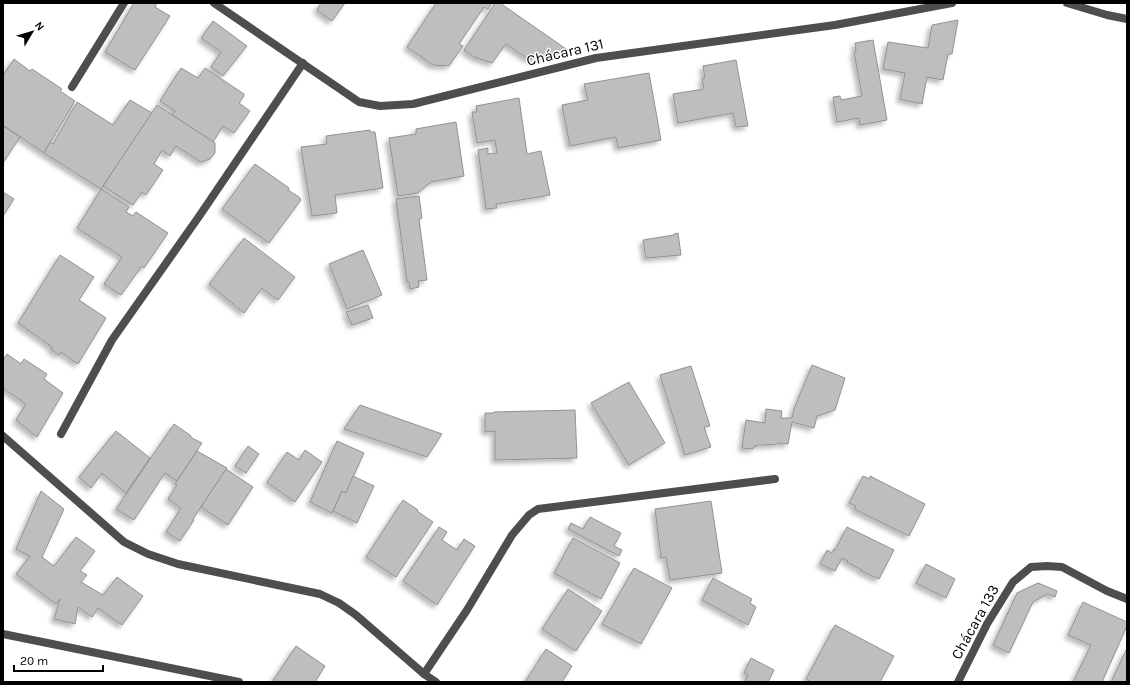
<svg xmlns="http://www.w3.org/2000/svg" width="1130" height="685" viewBox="0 0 1130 685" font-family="Karla,sans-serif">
	<defs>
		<filter id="shadow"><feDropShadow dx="-3.5" dy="3.5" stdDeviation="2" flood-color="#0004"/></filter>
	</defs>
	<rect width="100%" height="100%" fill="#fff"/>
	<!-- building -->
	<g fill="#bebebe" stroke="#929292" filter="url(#shadow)">
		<path d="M134,3H157L155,7L170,16L135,70L105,52Z"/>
		<path d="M321,3H345L332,21L317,10Z"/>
		<path d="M436,3H492L488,9L484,7L459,44L463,46L449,66L433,65L407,47Z"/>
		<path d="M492,3H500L569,51L528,59L506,44L492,63L474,57L464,50L494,5Z"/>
		<path d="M958,20L952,54H948L943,80L927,77L922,104L900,99L905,73L883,69L888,42L928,48L932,25Z"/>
		<path d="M213,21L247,46L223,76L211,67L221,52L201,38Z"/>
		<path d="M873,40L887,120L860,125L859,118L837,122L833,97L840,96L841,100L862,96L854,52L856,51L855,43Z"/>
		<path d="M14,59L30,71L32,69L62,89L60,91L75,101L44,153L3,125V75Z"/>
		<path d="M736,60L748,126L736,127L733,113L678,123L673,94L704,89L702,78H705L703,66Z"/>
		<path d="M181,68L198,78L205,68L244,94V96L239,103L250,111L234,133L223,126L213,142L172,115L175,111L160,101Z"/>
		<path d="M649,73L661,140L618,148L616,137L570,146L562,105L588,100L584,84Z"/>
		<path d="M519,98L527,154L541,151L550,195L496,204L497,208L486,209L478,150L488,148V154L497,153L495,140L477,143L472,112H477L476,106Z"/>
		<path d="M130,100L152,113L101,189L44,153L50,142L53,144L77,102L113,125Z"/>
		<path d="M157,105L215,143V153L210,159L201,162L176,146L170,156L162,150L154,164L163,170L146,195L142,192L133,205L103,186Z"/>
		<path d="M456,122L464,176L431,182L418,193L398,196L389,138L416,134V129Z"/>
		<path d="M5,127L20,137L3,163V129Z"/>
		<path d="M370,130V132H375L383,188L335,195L337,213L312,216L301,147L327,144L326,136Z"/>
		<path d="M255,164L289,188L288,190L299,197L301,200L269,243L222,209Z"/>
		<path d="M101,189L129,207L126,212L133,216L136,212L168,233L144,268L142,266L121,295L104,284L122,257L77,228Z"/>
		<path d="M3,192L14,199L3,216Z"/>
		<path d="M419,196L422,218L419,219L427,280L418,281L419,287L410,289L409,282H407L396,199Z"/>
		<path d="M678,233L681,255L646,258L643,240L674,235V234Z"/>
		<path d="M244,238L295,277L278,300L262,288L244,313L209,284Z"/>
		<path d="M363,250L382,295L347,309L329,264Z"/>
		<path d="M60,255L94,277L79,300L106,318L78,364L61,352L59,355L51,349L52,347L18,323Z"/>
		<path d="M368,305L373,318L352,325L346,312Z"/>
		<path d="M7,354L21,364L24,359L47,374L44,379L63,393L37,437L16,420L26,404L3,388V360Z"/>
		<path d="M812,365L845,378L835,410L817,416L814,428L792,422L788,444L778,443L775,445L767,444V445H756V447L754,446L753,449L742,448L746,420L765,423L766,409L782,411L781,418H792L794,409Z"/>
		<path d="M691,366L710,426L704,427L711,447L685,455L660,375Z"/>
		<path d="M629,382L665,443L629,465L591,403Z"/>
		<path d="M360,405L442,434L427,457L344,429Z"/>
		<path d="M575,410L577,458L495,460V431L485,432V413H494V412Z"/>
		<path d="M174,424L190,435L192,438L202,443L177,481L165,473L134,520L116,509Z"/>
		<path d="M116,431L150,458L126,493L102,473L91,488L79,477Z"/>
		<path d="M337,441L364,453L346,493L342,491L332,513L310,502Z"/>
		<path d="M248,446L259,454L246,473L235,466Z"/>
		<path d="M305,450L322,462L295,502L267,482L287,452L299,460Z"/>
		<path d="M197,451L227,468L193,519L194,520L180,541L166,532L181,508L168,499L177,485L175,484Z"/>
		<path d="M226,469L253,487L228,525L201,507Z"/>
		<path d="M353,476L374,486L357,523L333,511L342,491L346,493Z"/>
		<path d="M863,476L870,479V476L925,504L909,536L854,509L856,506L849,503Z"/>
		<path d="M41,491L64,509L42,557L54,566L76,537L95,551L80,571L87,575L81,582L103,595L117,577L143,596L122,625L98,608L92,617L78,607L75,624L54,619L60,599L56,604L16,574L30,556L16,549Z"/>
		<path d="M403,500L418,510L417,511L433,522L396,577L366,557Z"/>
		<path d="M711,501L722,573L670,580L666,557L661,558L655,509Z"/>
		<path d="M590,517L621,533L614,546L622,550L619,556L568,529L571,523L583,529Z"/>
		<path d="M439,527L447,532L442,540L457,550L464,539L475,546L437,605L403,581Z"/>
		<path d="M847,527L894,550L879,579L861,571L862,570L847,562L848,561L842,558L835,571L820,564L827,550L832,553L834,549L835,550Z"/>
		<path d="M573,538L620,563L601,599L554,573Z"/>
		<path d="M926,564L955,579L946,598L916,583Z"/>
		<path d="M634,568L672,588L641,644L602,624Z"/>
		<path d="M713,578L752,599L750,603L756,607L748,625L702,600Z"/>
		<path d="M1038,583L1057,591L1055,597L1047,594L1033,602L1009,653L993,645L1017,593Z"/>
		<path d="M568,589L602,611L576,651L542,629Z"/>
		<path d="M1083,602L1127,622V626L1102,682H1073L1091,645L1068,635Z"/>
		<path d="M835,625L894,656L880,682H811L806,679Z"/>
		<path d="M296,646L325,666L315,682H272Z"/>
		<path d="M1127,648V682H1111Z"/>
		<path d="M546,649L572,666L562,682H525Z"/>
		<path d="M751,658L774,670L768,682H745L748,675L744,673Z"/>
	</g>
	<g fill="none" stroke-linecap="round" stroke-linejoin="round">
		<!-- minor -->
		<g stroke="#4e4e4e" stroke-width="8">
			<path d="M214,3L359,102L380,106L413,104L596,58L835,25L952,3"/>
			<path d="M1067,3L1107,15L1127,19"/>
			<path d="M72,87L124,3"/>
			<path d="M61,434L112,340L200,215L303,63"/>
			<path d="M3,436L124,542L148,554L178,564L320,594L339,603L356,615L424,674L436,682"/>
			<path d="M3,634L239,682"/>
			<path d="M424,674L467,610L512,535L529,515L538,509L775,479"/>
			<path d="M958,682L987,624L1013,582L1031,567L1047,566L1062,567L1107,591L1127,599"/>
		</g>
	</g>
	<g text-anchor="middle" stroke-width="3" stroke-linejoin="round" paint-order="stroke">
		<!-- street labels -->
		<g font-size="15" fill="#000" stroke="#fff">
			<text transform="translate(565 52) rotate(-13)" y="5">Chácara 131</text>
			<text transform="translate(975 622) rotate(-61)" y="5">Chácara 133</text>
		</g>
	</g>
	<!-- border -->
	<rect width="1130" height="685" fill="none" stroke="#000000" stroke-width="8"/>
	<!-- north arrow -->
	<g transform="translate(32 32) rotate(52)" stroke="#ffffff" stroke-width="3" paint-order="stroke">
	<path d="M0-3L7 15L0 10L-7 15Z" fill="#000000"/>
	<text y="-6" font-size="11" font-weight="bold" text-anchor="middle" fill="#000000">N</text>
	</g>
	<!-- scale -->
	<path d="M14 665v6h89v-6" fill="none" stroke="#000000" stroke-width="2"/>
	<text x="20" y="665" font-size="12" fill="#000000" stroke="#ffffff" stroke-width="3" paint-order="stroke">20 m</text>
</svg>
